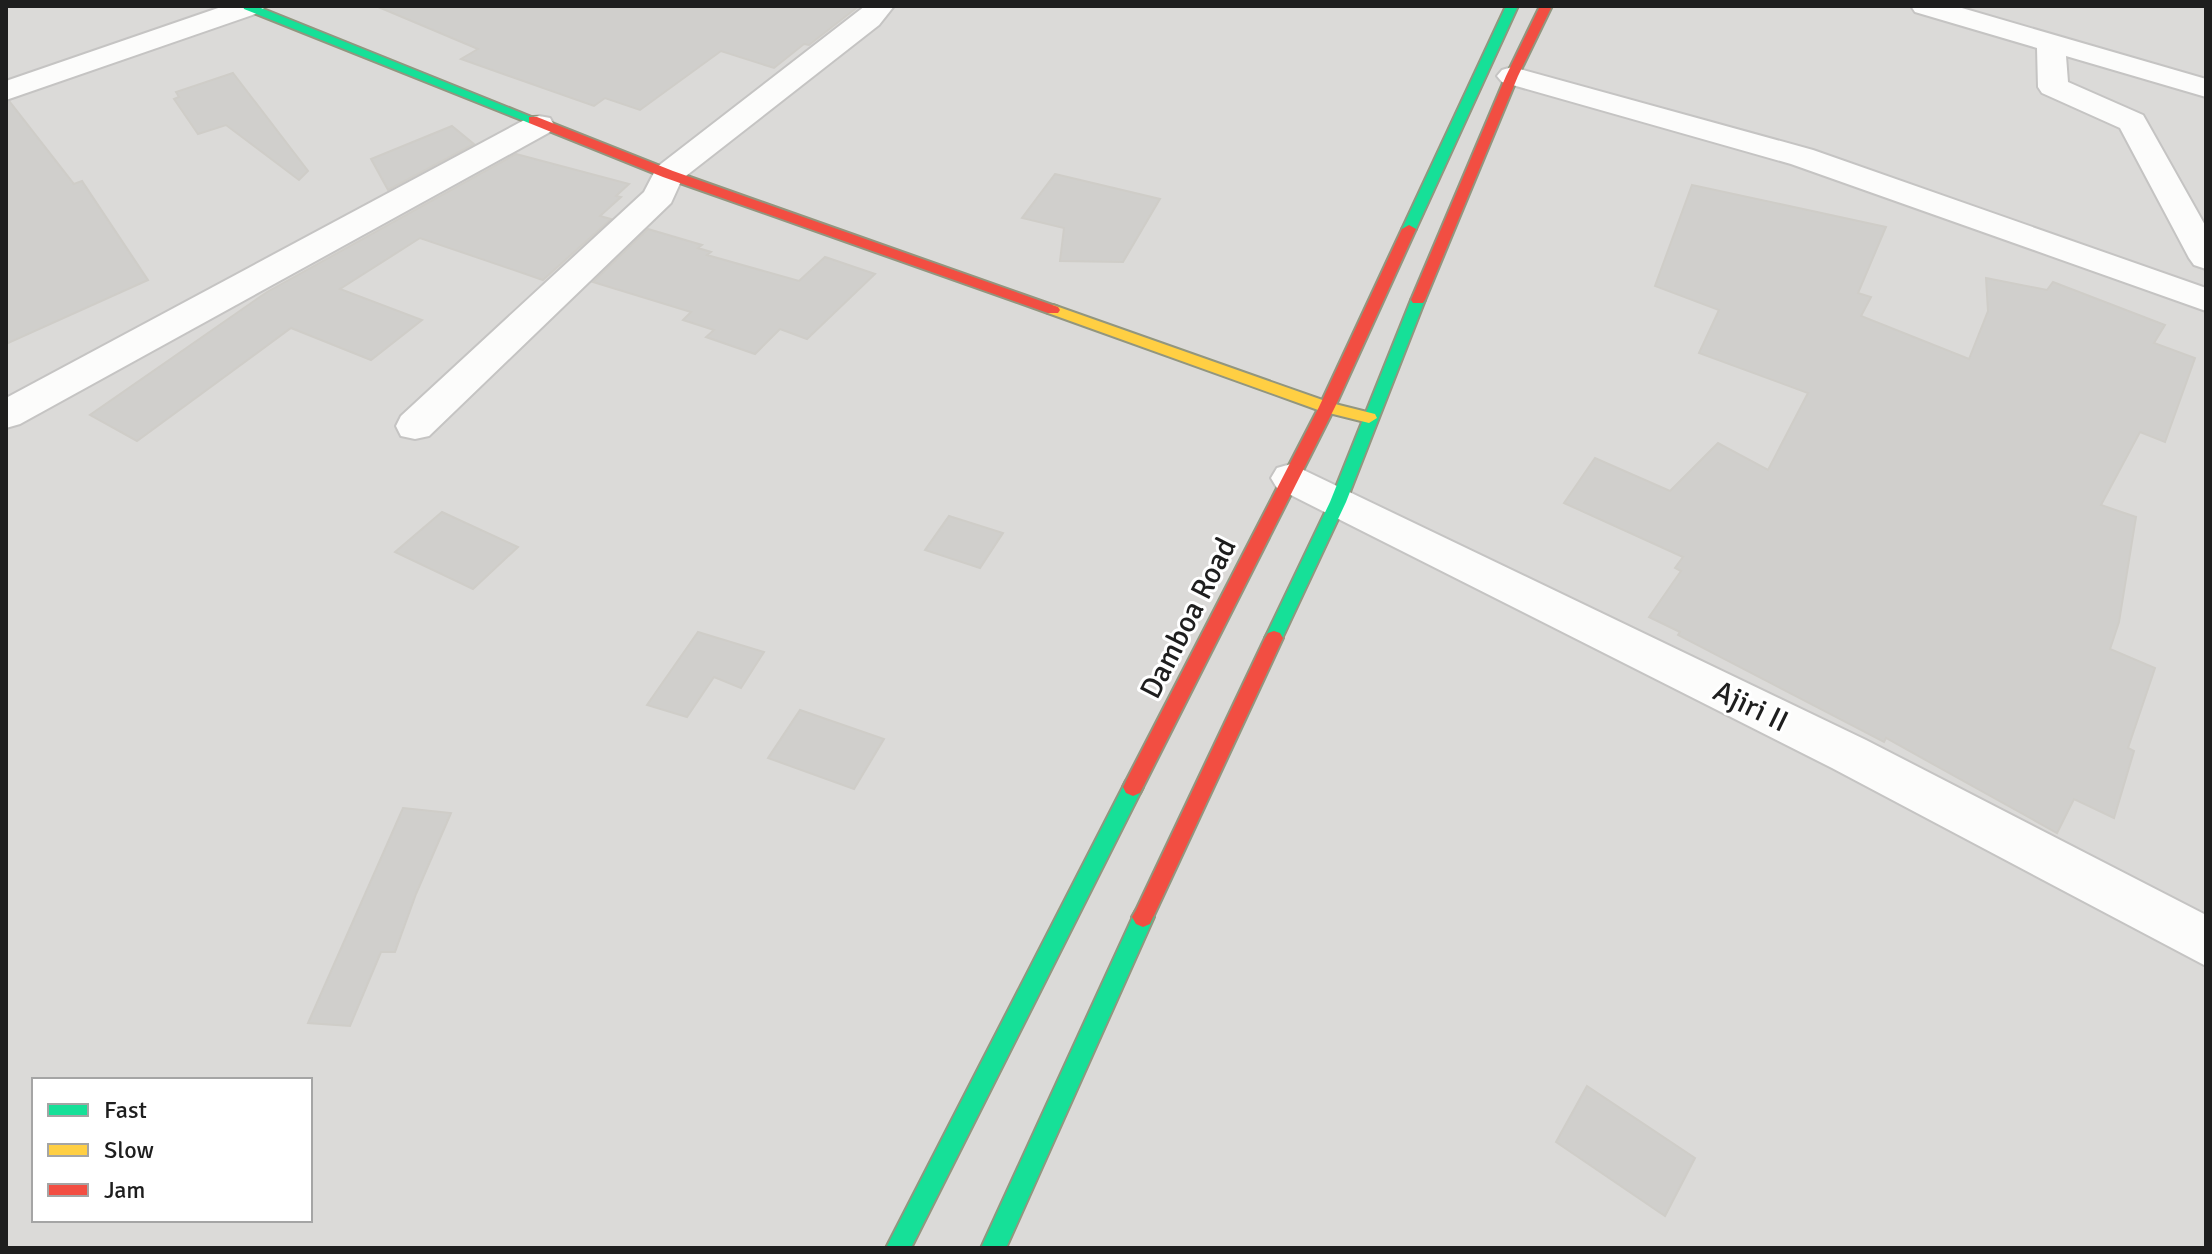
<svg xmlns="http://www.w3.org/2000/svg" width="2212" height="1254" viewBox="0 0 2212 1254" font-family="Signika,sans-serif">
	<rect width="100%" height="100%" fill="#ecebe7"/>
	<!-- residential -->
	<path fill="#dbdad8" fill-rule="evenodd" d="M6,6H2206V1248H6ZM34,1080H310V1220H34Z"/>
	<!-- building -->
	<g fill="#d0cfcc" stroke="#cfcdc8" stroke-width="2">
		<path d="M376,6H859L809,45L804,44L774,68L721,51L640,110L605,98L594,106L461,59L478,49Z"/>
		<path d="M233,73L308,171L299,180L226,125L198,134L174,99L179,97L176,92Z"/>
		<path d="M10,102L74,184L82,181L148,280L6,344V103Z"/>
		<path d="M452,126L474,144L388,190L371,159Z"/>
		<path d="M516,154L629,184L616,196L621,197L600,216L611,219L543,280L420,238L340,289L422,320L371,360L291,328L137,441L90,415L267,292Z"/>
		<path d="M1055,174L1160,199L1123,262L1060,261L1064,228L1022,218Z"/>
		<path d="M1692,185L1886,227L1858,293L1871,297L1861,316L1969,359L1988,311L1986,278L2047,290L2053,282L2165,325L2154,343L2195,358L2165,442L2140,432L2101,505L2136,517L2119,622L2110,649L2155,668L2128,748L2134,751L2114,818L2074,799L2057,833L1886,738L1884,742L1678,635L1680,632L1649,617L1681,571L1675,568L1683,557L1564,503L1595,458L1670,491L1718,443L1768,470L1808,393L1699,353L1719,310L1655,286Z"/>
		<path d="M648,229L702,245L698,248L711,252L707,255L799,281L825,257L875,274L807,339L780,329L755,354L706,337L714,330L683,320L691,312L593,282Z"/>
		<path d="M442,512L518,547L473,589L395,552Z"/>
		<path d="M949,516L1003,533L980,568L925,550Z"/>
		<path d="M698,632L764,652L741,688L714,677L687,717L647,705Z"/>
		<path d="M800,710L884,739L854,789L768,758Z"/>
		<path d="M403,808L451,813L416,894L395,952H381L350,1026L308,1023Z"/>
		<path d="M1587,1086L1695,1158L1665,1216L1556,1142Z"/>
	</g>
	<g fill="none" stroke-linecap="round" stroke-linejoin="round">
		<defs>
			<g id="street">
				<path d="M224,6H265L261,12L6,100V81Z"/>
				<path d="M865,6H894L879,25L682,179L671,203L429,436L415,439L401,436L396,426L401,416L644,192L657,167Z"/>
				<path d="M1911,6H1955L2206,79V97L2066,56L2068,82L2143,115L2147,122L2206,227V269L2194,265L2189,258L2120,128L2042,93L2038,87L2037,48L1915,12Z"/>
				<path d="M1512,67L1813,150L2206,288V311L1791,164L1502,82L1497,76L1502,70Z"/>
				<path d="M539,116L550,118L554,125L550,132L20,424L6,428V398L528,118Z"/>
				<path d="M1291,464L1866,740L2206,915V966L1832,768L1277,488L1271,478L1277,468Z"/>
			</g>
			<g id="fast">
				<path d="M243,6H256L539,120L529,123L244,9Z"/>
				<path d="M1506,6H1518L1416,229L1409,233L1404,232L1402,229Z"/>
				<path d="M1418,295L1425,300L1346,502L1280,643H1268L1265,638L1330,502L1411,300Z"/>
				<path d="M1133,778L1140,781L1143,787L911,1248H886L1126,781Z"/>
				<path d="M1143,907L1150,910L1154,917L1006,1248H981L1136,910Z"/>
			</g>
			<path id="slow" d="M1053,305L1331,403L1375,414L1377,418L1369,423L1321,411L1048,313V307Z"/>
			<g id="jam">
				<path d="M1540,6H1552L1518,76L1425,300L1423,303H1413L1411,300L1506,76Z"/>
				<path d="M529,117H537L673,171L1058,307L1060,310L1058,313H1048L663,177L529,123Z"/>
				<path d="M1409,225L1416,229L1335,407L1140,793L1133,796L1126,793L1123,787L1126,781L1319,407L1402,229Z"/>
				<path d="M1274,631L1280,633L1283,638L1150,924L1143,927L1136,924L1132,917L1136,910L1265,638L1268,633Z"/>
			</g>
		</defs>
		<!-- street casing -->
		<use href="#street" stroke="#c5c4c3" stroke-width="4"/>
		<!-- fast casing -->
		<use href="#fast" stroke="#92967f" stroke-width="4"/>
		<!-- slow casing -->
		<use href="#slow" stroke="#92967f" stroke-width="4"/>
		<!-- jam casing -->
		<use href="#jam" stroke="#92967f" stroke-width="4"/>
		<!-- street -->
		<use href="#street" fill="#fcfcfb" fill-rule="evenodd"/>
		<!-- fast -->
		<use href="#fast" fill="#16e098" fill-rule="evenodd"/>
		<!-- slow -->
		<use href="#slow" fill="#ffcf43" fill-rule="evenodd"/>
		<!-- jam -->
		<use href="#jam" fill="#f24e42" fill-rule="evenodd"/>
	</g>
	<g text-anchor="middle" stroke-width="6" stroke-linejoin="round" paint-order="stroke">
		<!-- street labels -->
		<g font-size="30" fill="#1e1e1e" stroke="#fff">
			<text transform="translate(1188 618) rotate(-63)" y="10">Damboa Road</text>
			<text transform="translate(1751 706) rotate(26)" y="10">Ajiri II</text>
		</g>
	</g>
	<!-- border -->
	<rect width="2212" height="1254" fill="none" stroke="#1e1e1e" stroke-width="16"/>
	<!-- legend -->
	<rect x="32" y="1078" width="280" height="144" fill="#ffffff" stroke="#a5a5a5" stroke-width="2"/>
	<rect x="48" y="1104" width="40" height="12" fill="#16e098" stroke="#a5a5a5" stroke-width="2"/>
	<text x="104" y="1118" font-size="24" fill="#1e1e1e">Fast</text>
	<rect x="48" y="1144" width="40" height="12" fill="#ffcf43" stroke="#a5a5a5" stroke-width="2"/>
	<text x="104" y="1158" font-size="24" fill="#1e1e1e">Slow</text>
	<rect x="48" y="1184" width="40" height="12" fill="#f24e42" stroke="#a5a5a5" stroke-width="2"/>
	<text x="104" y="1198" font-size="24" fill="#1e1e1e">Jam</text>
</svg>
